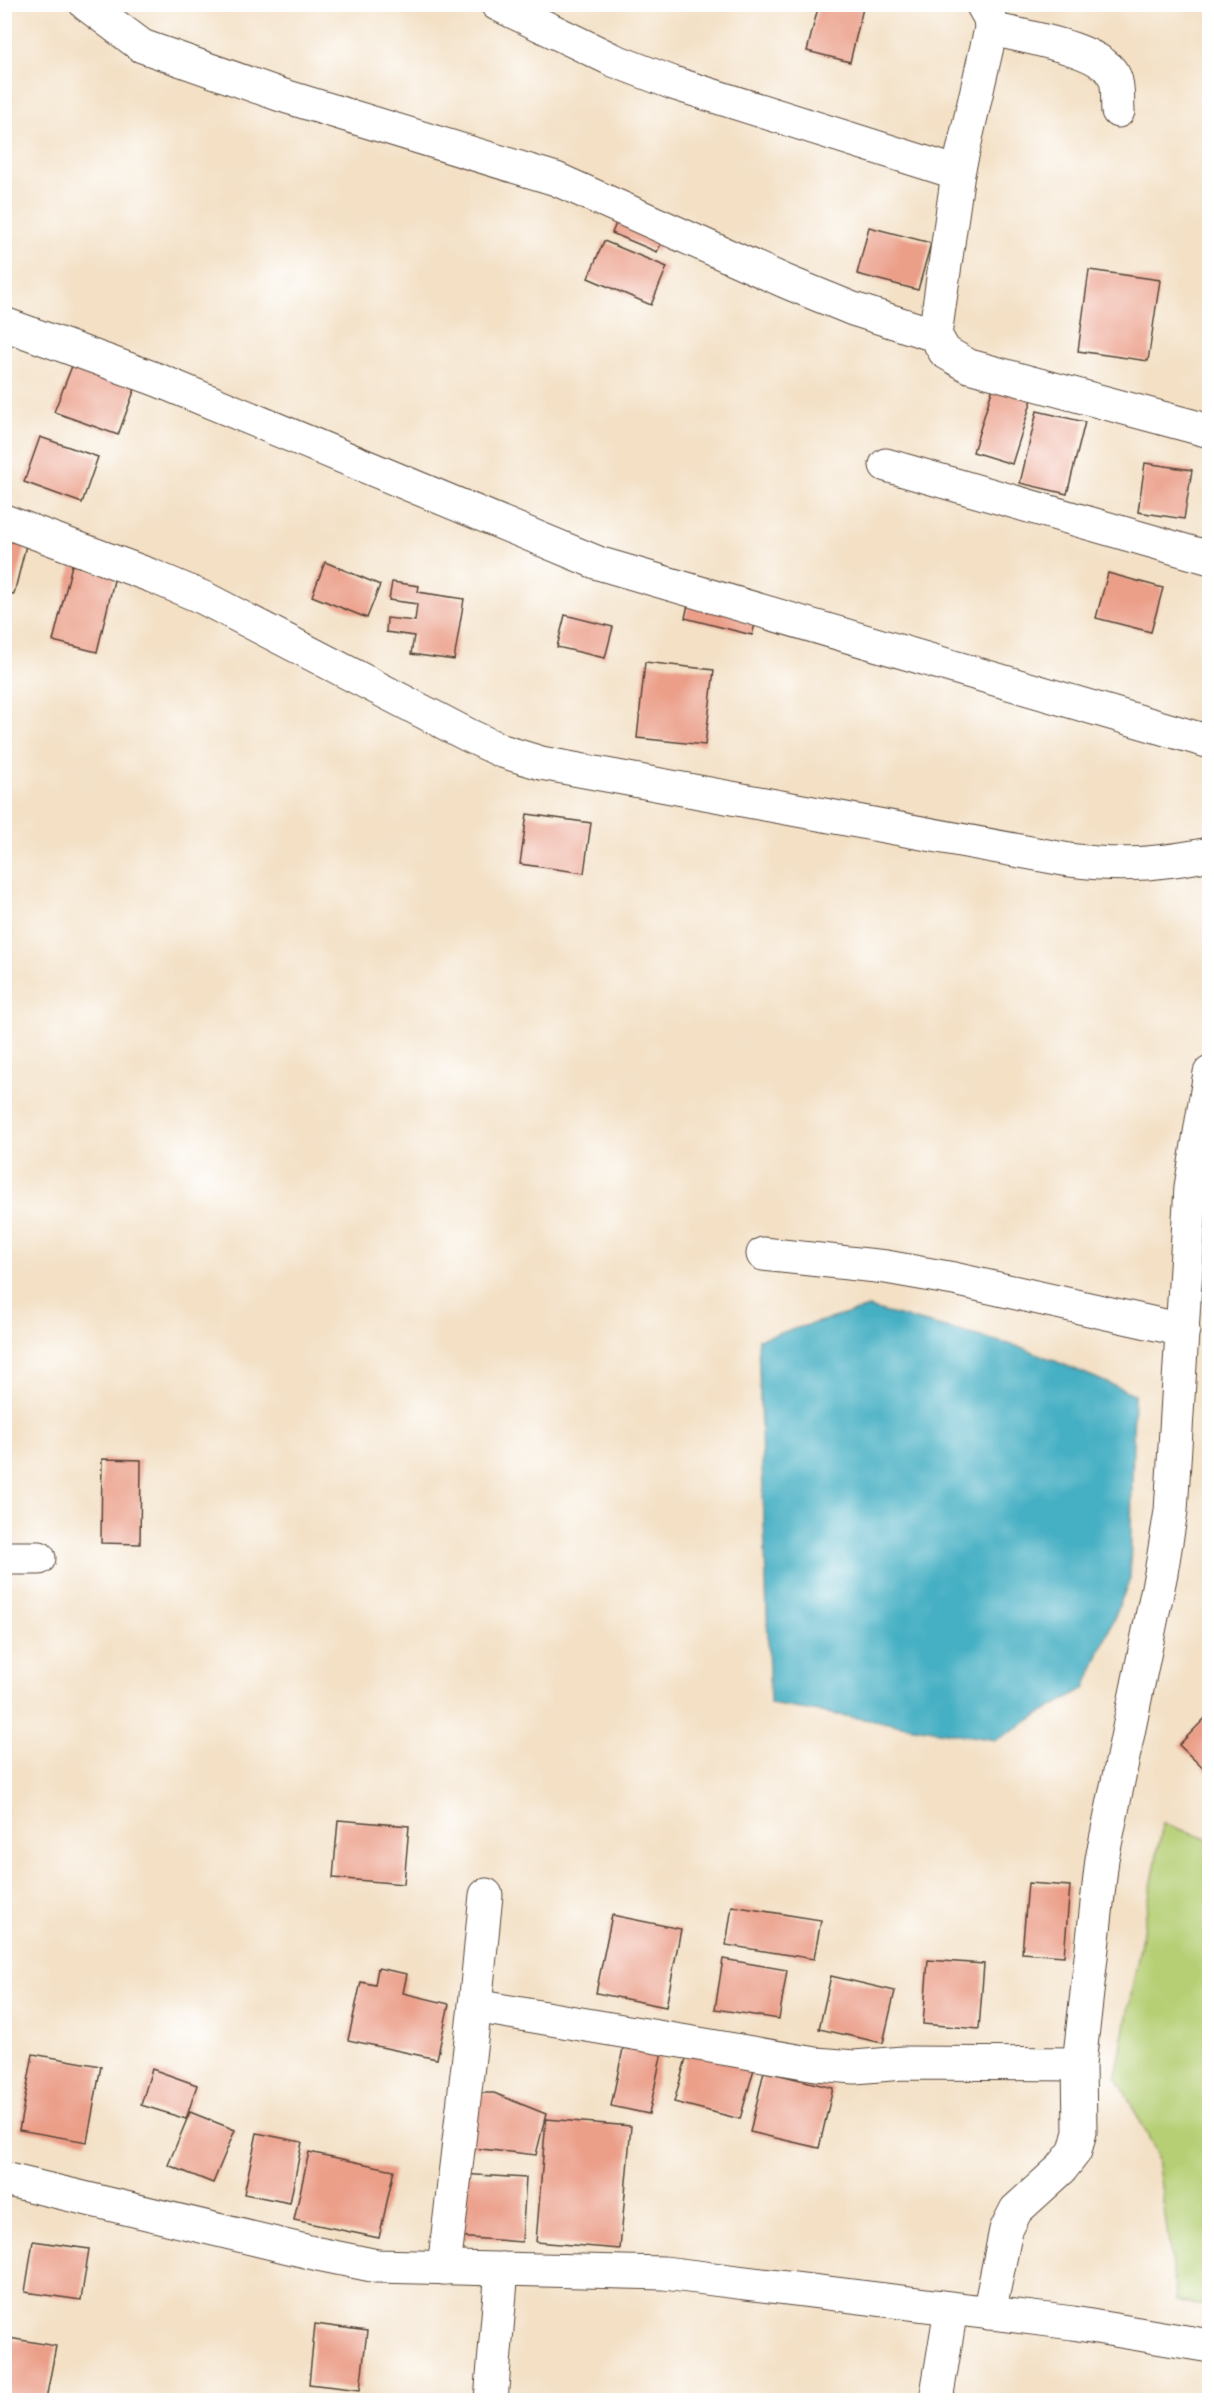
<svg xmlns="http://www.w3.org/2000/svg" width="1214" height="2405" viewBox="0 0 1214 2405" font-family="'Balsamiq Sans',sans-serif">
	<rect width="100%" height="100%" fill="#fff"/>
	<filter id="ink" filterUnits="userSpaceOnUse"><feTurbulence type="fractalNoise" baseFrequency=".0167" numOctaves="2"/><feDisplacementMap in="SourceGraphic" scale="12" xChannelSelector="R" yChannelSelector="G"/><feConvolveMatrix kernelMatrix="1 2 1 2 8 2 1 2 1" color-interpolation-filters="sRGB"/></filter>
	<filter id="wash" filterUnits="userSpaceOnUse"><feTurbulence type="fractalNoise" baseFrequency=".008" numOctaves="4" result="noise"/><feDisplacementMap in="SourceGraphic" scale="24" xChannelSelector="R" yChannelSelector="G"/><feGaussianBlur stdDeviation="1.35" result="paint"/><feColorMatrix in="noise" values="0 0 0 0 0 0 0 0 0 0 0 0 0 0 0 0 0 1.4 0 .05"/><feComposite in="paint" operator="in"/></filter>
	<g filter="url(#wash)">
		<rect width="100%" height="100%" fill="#f3e0c5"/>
		<!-- green -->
		<path fill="#b6cf74" stroke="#787c49" stroke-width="1.5" d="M1163,1823L1209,1840V2307L1177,2301L1156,2151L1116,2076Z"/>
		<!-- water -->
		<path fill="#44afc3" stroke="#406c70" stroke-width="1.5" d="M868,1308L1024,1348L1134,1394L1130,1579L1085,1688L996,1740L770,1704L758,1339Z"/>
		<g id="blocks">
			<!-- building -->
			<g fill="#eb9e88">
				<path d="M819,4H864L850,62L807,51Z"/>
				<path d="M622,209L668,229L657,252L612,233Z"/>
				<path d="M869,227L931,243L918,290L857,274Z"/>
				<path d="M604,241L667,267L651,305L588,278Z"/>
				<path d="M1089,270L1160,280L1148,361L1078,351Z"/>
				<path d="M74,361L137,383L118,435L54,412Z"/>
				<path d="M995,381L1034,393L1012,464L973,452Z"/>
				<path d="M1037,411L1085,422L1067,494L1020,483Z"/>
				<path d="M40,437L98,457L82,503L24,482Z"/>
				<path d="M1145,463L1192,470L1184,519L1138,512Z"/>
				<path d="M4,536L27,541L14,594L4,592Z"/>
				<path d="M325,562L380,585L367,618L312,596Z"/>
				<path d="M72,565L115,576L97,652L53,641Z"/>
				<path d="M1108,573L1163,588L1151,632L1096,618Z"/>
				<path d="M392,582L419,586L418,592L464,599L454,660L411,654L414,636L386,632L387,618L415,621L417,604L389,600Z"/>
				<path d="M690,596L758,614L752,635L685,618Z"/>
				<path d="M565,615L613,627L605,658L557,647Z"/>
				<path d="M645,662L714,670L705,745L637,738Z"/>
				<path d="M527,814L591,823L584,873L520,864Z"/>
				<path d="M102,1459L141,1460L140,1544L101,1543Z"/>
				<path d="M1210,1713V1775L1179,1745Z"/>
				<path d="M338,1820L409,1826L404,1884L333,1878Z"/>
				<path d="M1028,1883L1070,1886L1064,1956L1022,1953Z"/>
				<path d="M732,1906L821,1920L814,1959L726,1945Z"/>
				<path d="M612,1915L681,1929L666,2007L596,1993Z"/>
				<path d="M723,1959L787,1970L779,2019L715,2009Z"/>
				<path d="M928,1960L984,1964L979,2029L923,2024Z"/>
				<path d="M378,1968L407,1974L403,1993L449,2004L437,2059L348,2040L361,1982L375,1985Z"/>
				<path d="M831,1976L895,1991L883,2043L819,2029Z"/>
				<path d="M624,2044L662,2052L649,2114L611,2106Z"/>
				<path d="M688,2051L754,2069L740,2119L674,2102Z"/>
				<path d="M33,2054L101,2066L87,2142L19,2130Z"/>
				<path d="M152,2069L197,2085L186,2119L141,2105Z"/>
				<path d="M764,2071L833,2088L819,2148L750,2132Z"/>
				<path d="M472,2093H494L546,2114L536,2155L464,2147Z"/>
				<path d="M190,2112L235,2130L213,2183L168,2165Z"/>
				<path d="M546,2119L631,2126L620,2249L536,2242Z"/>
				<path d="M257,2133L302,2142L290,2203L244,2194Z"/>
				<path d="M309,2152L394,2170L379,2238L294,2220Z"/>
				<path d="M461,2174L526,2178L522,2242L457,2237Z"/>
				<path d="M33,2241L89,2249L81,2300L25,2292Z"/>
				<path d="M315,2324L367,2331L360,2390L309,2384Z"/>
				<path d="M9,2338L56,2346L46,2400H4V2361Z"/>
			</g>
		</g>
	</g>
	<g filter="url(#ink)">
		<use href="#blocks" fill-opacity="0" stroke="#574537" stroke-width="1.5"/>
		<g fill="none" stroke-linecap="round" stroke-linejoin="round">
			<defs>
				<g id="minor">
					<path d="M86,4L142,46L281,95L556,179L789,283L853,309L935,335L945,352L969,366L1210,431"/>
					<path d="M497,4L613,60L673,83L958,173"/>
					<path d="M991,29C1020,36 1104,48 1115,78C1119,87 1117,101 1118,111"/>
					<path d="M4,324L158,380L598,563L1210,742"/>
					<path d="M935,335L958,173L991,29L990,18L982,4"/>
					<path d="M886,465L1210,558"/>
					<path d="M4,521L152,576L204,598L468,735L502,751L541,763L1069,860C1122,867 1157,864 1210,854"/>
					<path d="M763,1254L886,1267L954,1279L1183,1330"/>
					<path d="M4,1558H39"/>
					<path d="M475,2006L486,1895"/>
					<path d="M4,2179L318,2254L377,2266L664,2273L1073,2323L1210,2346"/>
					<path d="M444,2268L475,2006L816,2064L855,2067L903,2063L1079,2064"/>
					<path d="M989,2313L1006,2230L1016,2210L1061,2169L1075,2151L1080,2132L1079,2064L1102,1859L1161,1573L1171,1511L1191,1187L1210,1073"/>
					<path d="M491,2400L502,2269"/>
					<path d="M936,2400L951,2309"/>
				</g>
			</defs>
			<!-- minor casing -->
			<use href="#minor" stroke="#574537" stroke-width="35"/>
			<!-- minor -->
			<use href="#minor" stroke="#fff" stroke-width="33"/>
		</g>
	</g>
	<!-- margin -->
	<rect width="1214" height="2405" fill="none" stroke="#fff" stroke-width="24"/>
</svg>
